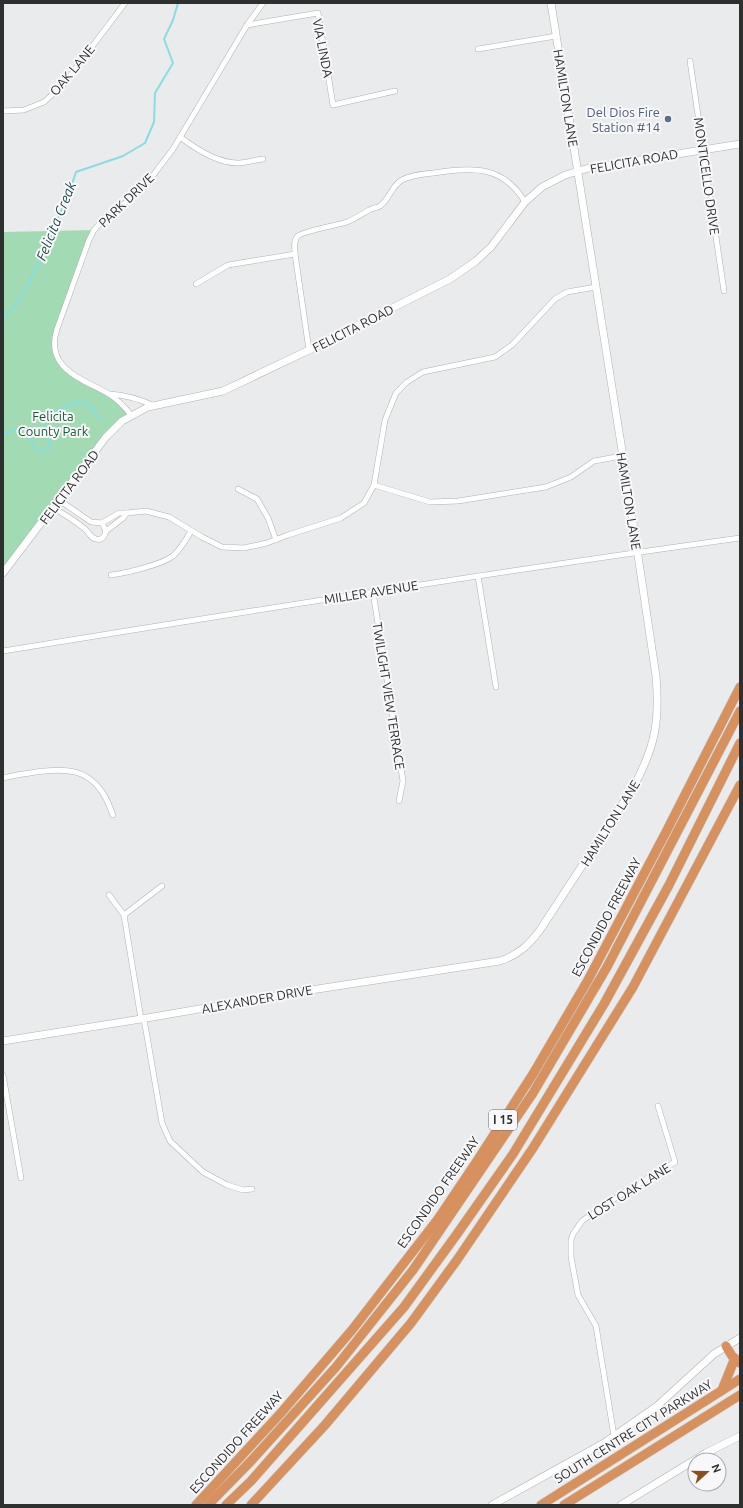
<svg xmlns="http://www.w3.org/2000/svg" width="743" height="1508" viewBox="0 0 743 1508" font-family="Ubuntu,sans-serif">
	<rect width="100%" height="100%" fill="#eaebec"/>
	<!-- green -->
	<path fill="#a2dbb3" d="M94,230L57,329L55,346L64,367L108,394L131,415L122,421L3,573V232Z"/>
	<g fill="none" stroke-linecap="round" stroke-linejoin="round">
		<!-- stream -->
		<g stroke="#87dde1" stroke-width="2">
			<path d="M3,318L17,304L44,253L61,211L67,199L76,172L123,156L145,143L154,122L155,93L173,63L164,39L173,20L178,3"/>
			<path d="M3,434L19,429L27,431L34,447L41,452L47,451C52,442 46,436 44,427C43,424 44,420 45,417L77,402C90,402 94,411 101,421"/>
		</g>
		<defs>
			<g id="street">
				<path d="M247,25L318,13L333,105L395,91"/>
				<path d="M478,49L556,36"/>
				<path d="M690,61L724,291"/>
				<path d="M3,111L24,110L44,102L63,85L125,3"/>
				<path d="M180,137C196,149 217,163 237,163C246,163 254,160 263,159"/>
				<path d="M196,284L228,265L295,254"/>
				<path d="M309,350L295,254C295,248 293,240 298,236C303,231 338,225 347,222C355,219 362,214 369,210C372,208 377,208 380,206C390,199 391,186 402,180C411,175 423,174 434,173C472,167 503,165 525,202"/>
				<path d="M109,394C125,395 140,399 154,406"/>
				<path d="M131,415C125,407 118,400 109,394C83,379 44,369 57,329L89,240L94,230L104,219L116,211L148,182L173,149L247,25L263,3"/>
				<path d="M374,485L430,502L458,501L546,487L571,477L594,461L622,456"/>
				<path d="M238,489L257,499L268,518L276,540"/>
				<path d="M53,507C64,515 78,522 87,531C90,535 91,538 96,539C102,541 105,536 106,531L102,523L91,522L59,500"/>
				<path d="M127,513L146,511L169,517L202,537L222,547L244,548L267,543L288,535L341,518L364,503L374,485L385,420L396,393L407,382L423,372L495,357L512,345L555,299L567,292L596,287"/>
				<path d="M102,523L119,513H127L123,518L106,531"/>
				<path d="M111,575C126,573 161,565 173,556C181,549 186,540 191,531"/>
				<path d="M478,576L496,687"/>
				<path d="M373,592L403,781L399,801"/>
				<path d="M3,651C248,611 494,572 740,538"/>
				<path d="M3,778C14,775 25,774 36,772C64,768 88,768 104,795C108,801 110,808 113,815"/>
				<path d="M109,895L124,915L141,1019"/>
				<path d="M124,915L162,886"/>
				<path d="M144,1019L162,1123L170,1141L203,1172L227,1185L243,1190L252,1189"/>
				<path d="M3,1075L21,1178"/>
				<path d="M614,1436L596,1326L578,1295L571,1257V1240L573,1234L582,1221L620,1195L675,1162L658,1106"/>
			</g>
			<g id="secondary">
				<path d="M3,573L106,437L122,421L148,407L223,391L309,350L450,279L476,261L491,247L525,202L542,187L565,175L589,168L740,144"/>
				<path d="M3,1041L141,1019L298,992L500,961C518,955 529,945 540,930L633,788C655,747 660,722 656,676L627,482L551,3"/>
				<path d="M492,1505L604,1443L657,1406L714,1354L740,1338"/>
				<path d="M621,1505L706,1453L740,1436"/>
			</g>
			<g id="highway">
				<path d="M726,1346L732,1356L740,1363"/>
				<path d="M722,1390L733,1363"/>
				<path d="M196,1505L280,1414L352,1330L438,1219L477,1161L533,1074L588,980L666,832L740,687"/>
				<path d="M208,1505L251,1461L336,1367L413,1270L533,1093L607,967L740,711"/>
				<path d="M226,1505L251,1481L404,1307L457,1234L513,1154L604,1004L669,885L740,743"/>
				<path d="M251,1505L325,1425L411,1323L457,1260L533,1148L633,987L740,785"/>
				<path d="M541,1505L740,1379"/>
				<path d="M564,1505L740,1395"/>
			</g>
		</defs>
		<!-- street casing -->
		<use href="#street" stroke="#b0b1b2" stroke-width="6"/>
		<!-- secondary casing -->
		<use href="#secondary" stroke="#b0b1b2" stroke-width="8"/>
		<!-- highway casing -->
		<use href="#highway" stroke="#c9c9c9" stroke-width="10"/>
		<!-- street -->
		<use href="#street" stroke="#fff" stroke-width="5"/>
		<!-- secondary -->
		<use href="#secondary" stroke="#fff" stroke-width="7"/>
		<!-- highway -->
		<use href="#highway" stroke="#d7915e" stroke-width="9"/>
	</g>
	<!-- markers -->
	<circle fill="#5c6f8a" stroke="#f8f8fa" stroke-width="1.5" cx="668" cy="119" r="4"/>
	<g text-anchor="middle" stroke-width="4" stroke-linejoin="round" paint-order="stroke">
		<!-- shield labels -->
		<rect fill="#f8f8fa" stroke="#6b6b6c" stroke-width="1" x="489" y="1110" width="28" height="20" rx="3"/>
		<g font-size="12" font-weight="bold" fill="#2e2f2f">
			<text x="503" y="1124">I 15</text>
		</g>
		<!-- street labels -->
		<g font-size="13" fill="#2e2f2f" stroke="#f8f8fa">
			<text transform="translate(323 48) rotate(79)" y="5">VIA LINDA</text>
			<text transform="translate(72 70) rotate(-50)" y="5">OAK LANE</text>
			<text transform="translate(566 98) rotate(81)" y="5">HAMILTON LANE</text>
			<text transform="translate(634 161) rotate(-10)" y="5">FELICITA ROAD</text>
			<text transform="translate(707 176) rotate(82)" y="5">MONTICELLO DRIVE</text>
			<text transform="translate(126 200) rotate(-44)" y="5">PARK DRIVE</text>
			<text transform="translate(353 328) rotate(-27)" y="5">FELICITA ROAD</text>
			<text transform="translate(69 487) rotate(-53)" y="5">FELICITA ROAD</text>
			<text transform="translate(629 501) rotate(81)" y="5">HAMILTON LANE</text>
			<text transform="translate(371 592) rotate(-9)" y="5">MILLER AVENUE</text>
			<text transform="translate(389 696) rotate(81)" y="5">TWILIGHT VIEW TERRACE</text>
			<text transform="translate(610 823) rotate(-58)" y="5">HAMILTON LANE</text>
			<text transform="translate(606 917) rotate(-62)" y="5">ESCONDIDO FREEWAY</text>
			<text transform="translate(257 999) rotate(-10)" y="5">ALEXANDER DRIVE</text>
			<text transform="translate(629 1191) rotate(-32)" y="5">LOST OAK LANE</text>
			<text transform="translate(438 1192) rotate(-55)" y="5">ESCONDIDO FREEWAY</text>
			<text transform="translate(633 1431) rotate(-32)" y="5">SOUTH CENTRE CITY PARKWAY</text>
			<text transform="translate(236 1442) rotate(-48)" y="5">ESCONDIDO FREEWAY</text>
		</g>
		<!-- service labels -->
		<g font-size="13" fill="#4e5e75" stroke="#f8f8fa" text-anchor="end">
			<text x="660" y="117">Del Dios Fire<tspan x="660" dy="15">Station #14</tspan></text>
		</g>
		<!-- park labels -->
		<g font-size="13" fill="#175933" stroke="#f8f8fa">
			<text x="53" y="421">Felicita<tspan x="53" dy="15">County Park</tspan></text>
		</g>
		<!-- water labels -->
		<g font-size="14" font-style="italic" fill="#1f474a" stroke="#f8f8fa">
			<text transform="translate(56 221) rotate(-68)" y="5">Felicita Creak</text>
		</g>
	</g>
	<!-- border -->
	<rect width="743" height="1508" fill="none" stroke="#2e2f2f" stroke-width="8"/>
	<!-- north arrow -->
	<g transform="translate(707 1472) rotate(69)"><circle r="19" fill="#f8f8fa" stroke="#a7a8a9"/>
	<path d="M0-3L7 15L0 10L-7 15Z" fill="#8e4e17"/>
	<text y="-6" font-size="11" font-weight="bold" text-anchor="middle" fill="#2e2f2f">N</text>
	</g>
</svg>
